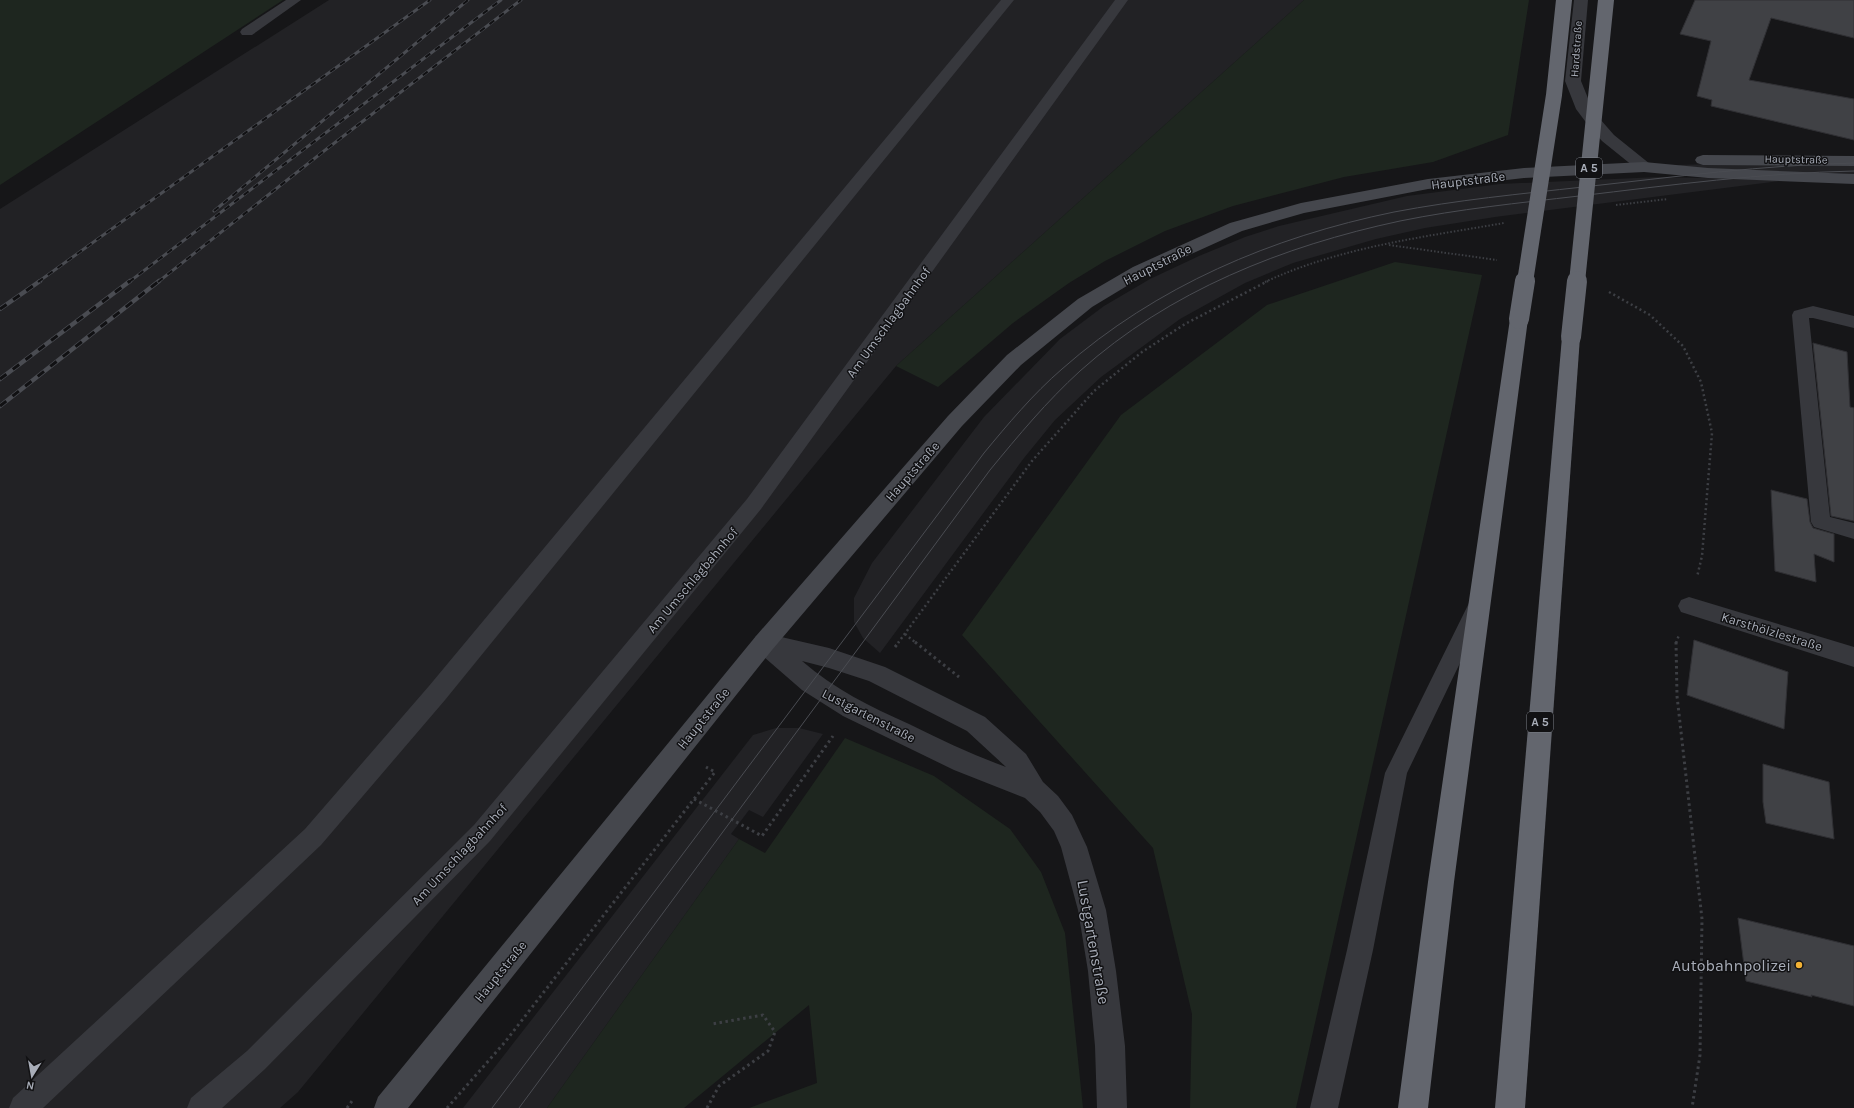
<svg xmlns="http://www.w3.org/2000/svg" width="1854" height="1108" viewBox="0 0 1854 1108" font-family="Karla,sans-serif">
	<rect width="100%" height="100%" fill="#161618"/>
	<!-- built -->
	<g fill="#222225">
		<path d="M329,0H1304L896,366L298,1092L280,1108H0V209Z"/>
		<path d="M1785,162L1854,164V174L1691,169L1676,165Z"/>
		<path d="M1659,177L1788,180L1495,217L1425,228L1376,239L1293,263L1245,283L1180,319L1101,377L1055,420L1024,458L880,653L863,638L854,622V598L872,563L984,417L1060,339L1104,306L1150,279L1199,256L1245,237L1279,226L1407,196L1500,184Z"/>
		<path d="M776,728H799L823,734L763,817L749,810L731,834L739,839L547,1108H463L753,735Z"/>
	</g>
	<!-- green -->
	<g fill="#1e261f">
		<path d="M0,0H283L0,185Z"/>
		<path d="M1304,0H1529L1508,135L1433,162L1344,177L1233,206L1165,231L1105,261L1069,283L1013,323L938,387L896,366Z"/>
		<path d="M1395,262L1482,275L1296,1108H1190L1192,1014L1153,848L962,635L1121,415L1267,305Z"/>
		<path d="M845,738L934,776L1010,829L1041,872L1065,933L1083,1108H749L817,1083L809,1005L684,1108H547L739,839L765,853Z"/>
	</g>
	<!-- building -->
	<g fill="#404145" stroke="#303034">
		<path d="M1695,0H1854V38L1771,18L1749,80L1854,99V140L1711,106L1712,100L1697,96L1711,41L1680,34Z"/>
		<path d="M1813,343L1847,352L1850,407L1854,408V521L1831,516Z"/>
		<path d="M1771,490L1807,499L1810,522L1813,528L1834,534V562L1814,554L1816,582L1775,571Z"/>
		<path d="M1694,640L1788,672L1784,729L1687,695Z"/>
		<path d="M1763,764L1829,782L1834,839L1766,823L1763,802Z"/>
		<path d="M1738,918L1854,946V1006L1811,995L1812,997L1746,981Z"/>
	</g>
	<g fill="none" stroke-linecap="round" stroke-linejoin="round">
		<!-- path-far2 -->
		<g stroke="#3d3f44" stroke-width="2" stroke-dasharray="1.5 2" stroke-linecap="butt">
			<path d="M1616,205L1668,199"/>
			<path d="M1389,245L1497,260"/>
			<path d="M1265,282C1340,247 1424,237 1504,223"/>
		</g>
		<!-- path-far1 -->
		<g stroke="#3d3f44" stroke-width="2.5" stroke-dasharray="2 3" stroke-linecap="butt">
			<path d="M1609,292L1650,315L1683,346L1701,382L1712,433L1702,556L1697,577"/>
			<path d="M905,634L916,643"/>
			<path d="M898,643L1032,461L1094,391L1142,352L1185,324L1268,281"/>
			<path d="M1676,643L1679,635"/>
		</g>
		<!-- path -->
		<g stroke="#3d3f44" stroke-width="3" stroke-dasharray="2.5 3.5" stroke-linecap="butt">
			<path d="M915,642L959,677"/>
			<path d="M1676,642L1677,696L1702,919L1700,1055L1692,1108"/>
			<path d="M895,647L899,642"/>
			<path d="M694,799L762,836L833,736"/>
			<path d="M347,1108L352,1101"/>
			<path d="M447,1108L505,1042L715,772L706,767"/>
			<path d="M707,1108L719,1086L768,1051L775,1032L763,1015L712,1024"/>
		</g>
		<!-- service -->
		<g fill="#37383d" fill-rule="evenodd">
			<path d="M286,0H301L252,35H242L240,32L242,29Z"/>
			<path d="M1001,0H1014L445,700L321,845L43,1108H9L13,1098L305,829L429,686Z"/>
			<path d="M1115,0H1128L761,509L490,841L265,1069L222,1108H187L191,1098L247,1051L474,825L747,499Z"/>
			<path d="M1813,306L1854,316V328L1813,318H1809L1830,517L1854,523V539L1814,527L1811,522L1792,315L1794,311Z"/>
			<path d="M1476,601L1483,603L1486,609L1407,773L1373,950L1338,1108H1310L1347,950L1385,773L1469,603Z"/>
		</g>
		<!-- minor -->
		<g fill="#37383d" fill-rule="evenodd">
			<path d="M1574,0H1588L1581,81L1592,108L1600,119L1614,135L1650,164L1652,167L1650,170L1644,172L1638,170L1602,141L1588,125L1576,109L1565,81Z"/>
			<path d="M1689,597L1854,647V667L1681,612L1678,606L1681,600Z"/>
			<path d="M764,633L829,648L885,667L985,717L1026,754L1043,782L1058,796L1072,815L1087,847L1106,910L1116,971L1125,1046L1127,1108H1097L1095,1046L1088,971L1078,910L1061,847L1054,831L1040,812L1025,798L954,770L843,716L802,690L756,650L752,643L756,636ZM802,661L829,668L869,681L967,731L1006,767C973,755 941,740 909,724C871,707 834,689 802,661Z"/>
		</g>
		<!-- secondary -->
		<g fill="#45474d" fill-rule="evenodd">
			<path d="M1703,155L1854,156V166L1703,165L1697,163L1695,160L1697,157Z"/>
			<path d="M1644,162L1708,168L1854,174V184L1708,178L1644,172L1524,178L1428,189L1304,213L1242,231L1145,275L1092,307L1021,365L962,426L772,650L408,1108H374L378,1097L756,636L948,416L1007,355L1078,299L1133,267L1230,223L1301,203L1428,179L1524,168Z"/>
		</g>
		<!-- motorway -->
		<g fill="#63666e" fill-rule="evenodd">
			<path d="M1519,313L1526,315L1528,319L1454,882L1428,1108H1398L1428,882L1510,319L1512,315Z"/>
			<path d="M1571,331L1578,333L1580,337L1525,1108H1495L1562,337L1564,333Z"/>
		</g>
		<!-- tram -->
		<g stroke="#4a4c52" stroke-width="1">
			<path d="M492,1108L984,453C1008,424 1033,394 1062,369C1156,286 1272,237 1394,212C1457,200 1520,194 1583,187C1674,177 1763,165 1854,163"/>
			<path d="M519,1108L990,470C1018,436 1047,401 1080,371C1169,291 1283,246 1400,221C1459,209 1519,203 1579,196C1671,185 1762,173 1854,171"/>
		</g>
		<defs>
			<g id="rail-far1">
				<path d="M214,211L468,0"/>
				<path d="M38,282L430,0"/>
				<path d="M129,282L501,0"/>
				<path d="M158,282L324,151L521,0"/>
			</g>
			<g id="rail">
				<path d="M0,309L40,281"/>
				<path d="M0,379L130,281"/>
				<path d="M0,406L159,281"/>
			</g>
		</defs>
		<!-- rail-far1 casing -->
		<use href="#rail-far1" stroke="#4a4c52" stroke-width="3"/>
		<!-- rail casing -->
		<use href="#rail" stroke="#4a4c52" stroke-width="4.5"/>
		<!-- rail-far1 -->
		<use href="#rail-far1" stroke="#111113" stroke-width="2" stroke-dasharray="6" stroke-linecap="butt"/>
		<!-- rail -->
		<use href="#rail" stroke="#111113" stroke-width="3" stroke-dasharray="8" stroke-linecap="butt"/>
		<!-- motorway-bridge-far1 -->
		<g stroke="#63666e" stroke-width="16">
			<path d="M1525,282L1554,95L1564,0"/>
			<path d="M1577,282L1606,0"/>
		</g>
		<!-- motorway-bridge -->
		<g stroke="#63666e" stroke-width="20">
			<path d="M1519,319L1525,281"/>
			<path d="M1571,337L1577,281"/>
		</g>
	</g>
	<!-- markers -->
	<circle fill="#f2b134" stroke="#111113" stroke-width="1.5" cx="1799" cy="965" r="4"/>
	<g text-anchor="middle" stroke-width="3" stroke-linejoin="round" paint-order="stroke">
		<!-- far-street labels -->
		<g font-size="11" fill="#a8adb8" stroke="#111113">
			<text transform="translate(1576 49) rotate(-86)" y="4">Hardstraße</text>
			<text transform="translate(1796 159) rotate(1)" y="4">Hauptstraße</text>
		</g>
		<!-- shield labels -->
		<g fill="#111113" stroke="#7b7e86" stroke-width="1">
			<rect x="1576" y="158" width="26" height="20" rx="3"/>
			<rect x="1527" y="712" width="26" height="20" rx="3"/>
		</g>
		<g font-size="12" font-weight="bold" fill="#a8adb8">
			<text x="1589" y="172">A 5</text>
			<text x="1540" y="726">A 5</text>
		</g>
		<!-- street labels -->
		<g font-size="13" fill="#a8adb8" stroke="#111113">
			<text transform="translate(1468 180) rotate(-7)" y="5">Hauptstraße</text>
			<text transform="translate(1157 264) rotate(-27)" y="5">Hauptstraße</text>
			<text transform="translate(888 322) rotate(-54)" y="5">Am Umschlagbahnhof</text>
			<text transform="translate(912 471) rotate(-49)" y="5">Hauptstraße</text>
			<text transform="translate(692 580) rotate(-50)" y="5">Am Umschlagbahnhof</text>
			<text transform="translate(1772 631) rotate(17)" y="5">Karsthölzlestraße</text>
			<text transform="translate(869 715) rotate(27)" y="5">Lustgartenstraße</text>
			<text transform="translate(703 718) rotate(-51)" y="5">Hauptstraße</text>
			<text transform="translate(459 854) rotate(-47)" y="5">Am Umschlagbahnhof</text>
			<text transform="translate(500 971) rotate(-51)" y="5">Hauptstraße</text>
		</g>
		<!-- near-street labels -->
		<g font-size="16" fill="#a8adb8" stroke="#111113">
			<text transform="translate(1094 942) rotate(80)" y="6">Lustgartenstraße</text>
		</g>
		<!-- near-poi labels -->
		<g font-size="16" fill="#a8adb8" stroke="#111113" text-anchor="end">
			<text x="1791" y="971">Autobahnpolizei</text>
		</g>
	</g>
	<!-- north arrow -->
	<g transform="translate(32 1076) rotate(191)" stroke="#111113" stroke-width="3" paint-order="stroke">
	<path d="M0-3L7 15L0 10L-7 15Z" fill="#a8adb8"/>
	<text y="-6" font-size="11" font-weight="bold" text-anchor="middle" fill="#a8adb8">N</text>
	</g>
</svg>
